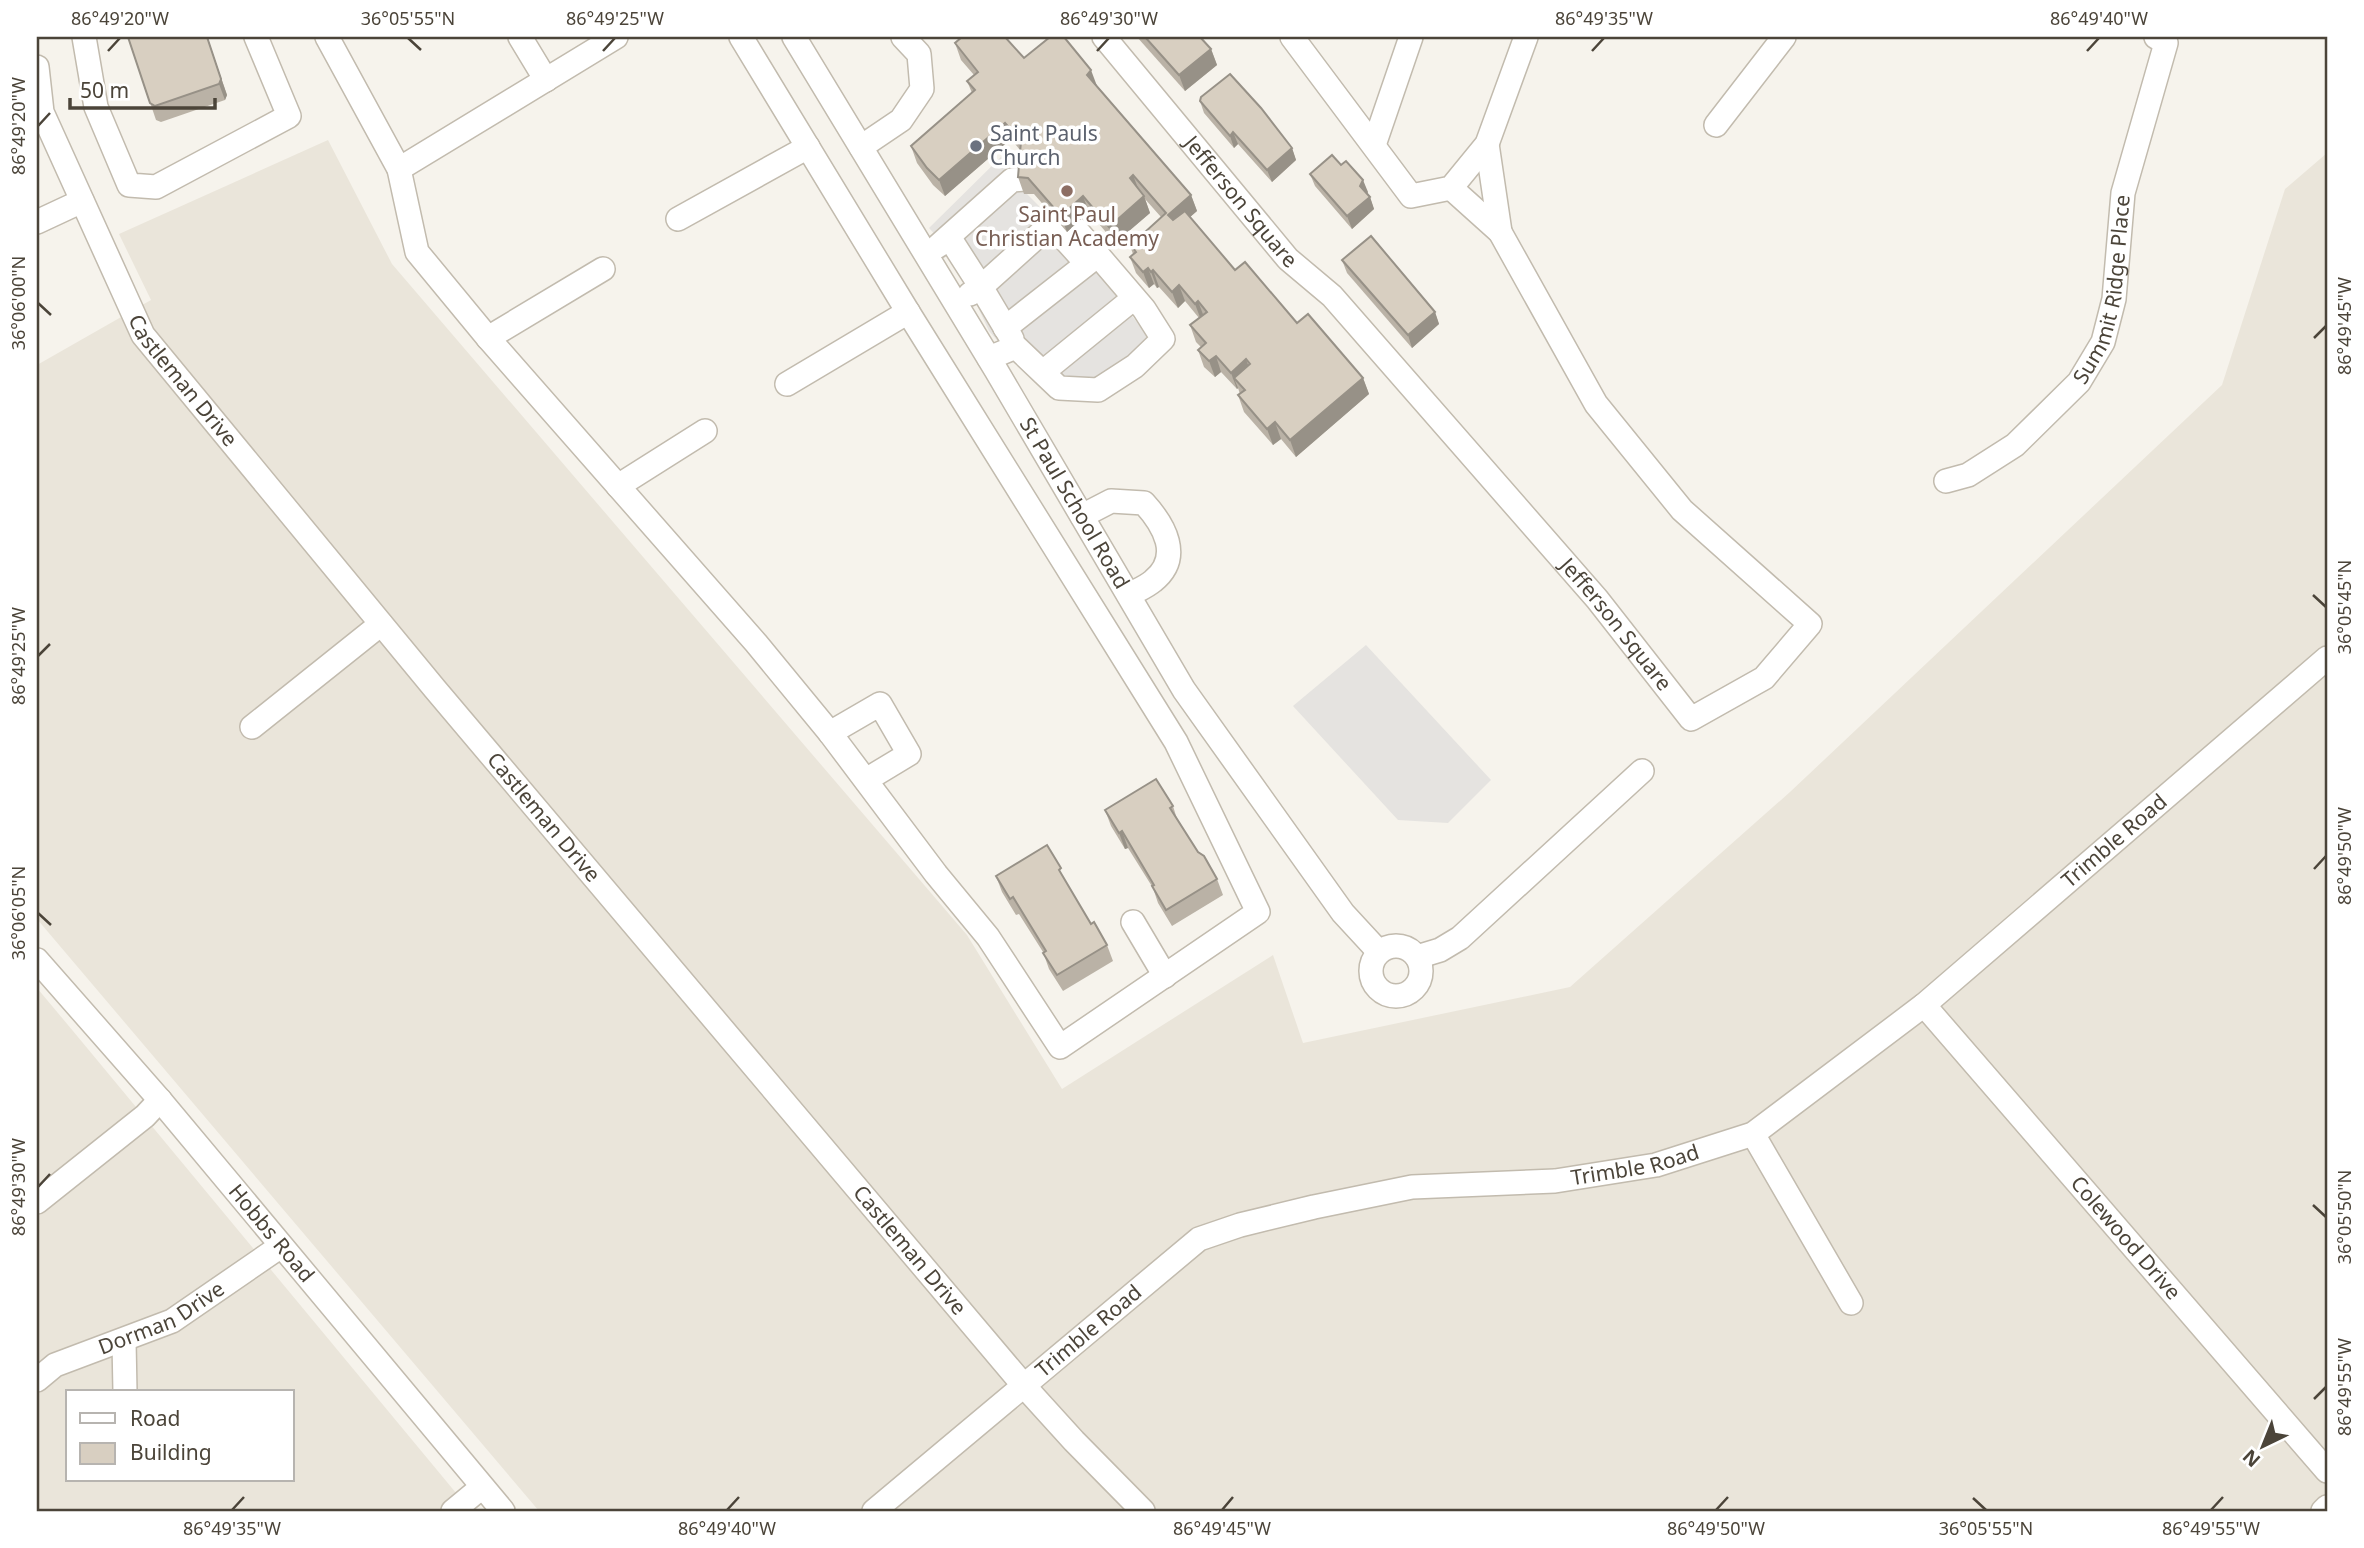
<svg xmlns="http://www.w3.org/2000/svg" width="2364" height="1548" viewBox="0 0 2364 1548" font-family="'Noto Sans',sans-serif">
	<rect width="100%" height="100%" fill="#f6f3ec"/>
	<!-- residential -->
	<g fill="#eae5da" fill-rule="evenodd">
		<path d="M328,140L392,264L967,935L1062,1089L1273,955L1303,1043L1570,987L1790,792L2222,385L2285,189L2327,153V1511H539L37,919V365L151,300L119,234Z"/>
		<path d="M37,988L73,1031L471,1511H37ZM68,1392H292V1480H68Z"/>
	</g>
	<!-- parking -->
	<g fill="#e5e3e0">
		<path d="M1009,149L1023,168L1024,191L1065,232L1140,326L1150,342L1114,373L1077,384L1049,395L1023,370L989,331L953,254L929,228Z"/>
		<path d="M1366,645L1491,780L1448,823L1398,820L1293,706Z"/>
	</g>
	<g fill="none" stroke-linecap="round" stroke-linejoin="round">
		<defs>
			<g id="minor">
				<path d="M84,37L96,107L129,185L156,187L289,116L256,37"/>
				<path d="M327,37L399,169L417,252L488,338L756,643L830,733L936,874L988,937L1060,1047L1258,912L1176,742L908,312L741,37"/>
				<path d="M520,37L546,80"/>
				<path id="s1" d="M794,37L996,370L1184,690L1343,913L1379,952"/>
				<path id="s2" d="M1104,37L1288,259L1332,296L1597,599L1691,719L1764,678L1810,624L1682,510L1596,404L1500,232L1451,188"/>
				<path d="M1292,37L1411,196L1451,188L1487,144L1526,37"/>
				<path id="s3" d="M37,67L42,112L143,335L435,689L1025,1387L1074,1441L1143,1511"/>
				<path d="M1716,125L1784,37"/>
				<path d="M1487,144L1500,232"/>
				<path d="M1374,145L1411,37"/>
				<path d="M861,147L901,120L922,89L919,54L903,37"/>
				<path d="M399,169L616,37"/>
				<path d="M678,219L808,147"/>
				<path d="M37,222L82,201"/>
				<path d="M949,237L981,287L1051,224L1080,256"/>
				<path d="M938,246L1012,180L1025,179"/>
				<path d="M970,294L981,287L1012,339"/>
				<path d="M1005,328L1098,255"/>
				<path d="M488,338L603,269"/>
				<path d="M989,358L1016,347L1059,388L1098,390L1135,366L1163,339L1144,309L1073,226"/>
				<path d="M1043,372L1134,298"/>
				<path d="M787,384L908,312"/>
				<path id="s4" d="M1946,481L1968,475L2015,445L2079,382L2103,342L2114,299L2123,193L2166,43L2156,37"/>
				<path d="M618,486L705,431"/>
				<path d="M1082,516L1111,501L1144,503C1164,525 1183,557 1153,581C1146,587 1136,591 1129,595"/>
				<path d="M252,727L381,624"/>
				<path d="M830,733L880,704L909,754L866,780"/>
				<path d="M1133,922L1165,976"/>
				<circle cx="1396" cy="971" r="25"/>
				<path d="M1417,957L1440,950L1460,938L1642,771"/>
				<path id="s5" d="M37,960L160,1100L503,1511"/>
				<path id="s6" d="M1924,1005L2327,1471"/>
				<path d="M1753,1134L1851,1303"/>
				<path d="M37,1202L145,1116L160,1100"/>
				<path d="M124,1341L125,1392"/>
				<path id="s7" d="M37,1380L55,1365L172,1321L281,1246"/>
				<path d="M453,1511L482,1487"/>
				<path id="s8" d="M874,1511L1199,1239L1240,1225L1314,1207L1412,1187L1555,1181L1656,1165L1753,1134L1924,1005L2327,658"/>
				<path d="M2323,1511L2327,1507"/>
			</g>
		</defs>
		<!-- minor casing -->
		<use href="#minor" stroke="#c2bbae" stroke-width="26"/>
		<!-- minor -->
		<use href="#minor" stroke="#fff" stroke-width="23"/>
	</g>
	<!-- wall -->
	<g fill="#bab2a6">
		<path d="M128,37H207L227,95L225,100L161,122L156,120Z"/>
		<path d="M1137,37H1200L1211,49L1217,65L1185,91Z"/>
		<path d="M955,43L1024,58L1097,86L1191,195L1197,211L1190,217L1235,270L1363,378L1369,394L1296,457L1281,439L1273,445L1244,412L1238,395L1240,394L1238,388L1237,389L1221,372L1215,377L1204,367L1198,350L1201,347L1196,342L1190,325L1199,318L1185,301L1178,308L1159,287L1157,288L1154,284L1149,288L1136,273L1130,257L1133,254L1129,243L1146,246L1149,244L1145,232L1161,217L1145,199L1150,213L1115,243L1089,212L1067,232L1034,194H1024L1018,177L1020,150L1011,139L945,196L933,185L917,163L911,146L972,93L967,81L974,75L961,60Z"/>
		<path d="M1200,101L1292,148L1296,160L1272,182L1238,144L1234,148L1204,113Z"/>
		<path d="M1310,174L1368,192L1367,194L1370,197L1374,209L1352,229L1315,186Z"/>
		<path d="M1342,260L1435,312L1439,324L1412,348L1347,273Z"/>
		<path d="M1173,806L1177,819L1198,852L1217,879L1223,895L1172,926L1158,903L1153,888L1128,848L1125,849L1111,826L1105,810Z"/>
		<path d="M996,876L1066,882L1091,924L1107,945L1113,961L1063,991L1049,969L1043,952L1019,914L1016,915L1002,892Z"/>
	</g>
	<!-- shaded-wall -->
	<g fill="#979187">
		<path d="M207,37L227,95L225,100L219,84Z"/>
		<path d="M1211,49L1217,65L1185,91L1179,75Z"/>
		<path d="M1091,70L1097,86L1087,75Z"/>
		<path d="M1005,123L1011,139L945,196L939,180Z"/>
		<path d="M1233,132L1238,144L1234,148L1230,136Z"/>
		<path d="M1292,148L1296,160L1272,182L1267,170Z"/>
		<path d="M1133,175L1139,191L1130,178Z"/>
		<path d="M1363,180L1368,192L1364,198L1360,186Z"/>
		<path d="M1191,195L1197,211L1174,231L1168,215Z"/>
		<path d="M1083,196L1089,212L1067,232L1061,216Z"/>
		<path d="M1144,196L1150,213L1115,243L1109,227Z"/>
		<path d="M1370,197L1374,209L1352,229L1347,216Z"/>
		<path d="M1148,268L1154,284L1149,288L1143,272Z"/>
		<path d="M1153,270L1159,287L1157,288L1151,272Z"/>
		<path d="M1179,285L1185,301L1178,308L1172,292Z"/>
		<path d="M1198,301L1204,317L1201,320L1195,304Z"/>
		<path d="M1435,312L1439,324L1412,348L1408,335Z"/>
		<path d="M1216,356L1221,372L1215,377L1209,361Z"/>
		<path d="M1246,359L1252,376L1234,378L1238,388L1237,389L1231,373Z"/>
		<path d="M1363,378L1369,394L1296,457L1290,440Z"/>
		<path d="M1275,422L1281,439L1273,445L1267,429Z"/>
		<path d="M1122,831L1128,848L1125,849L1119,833Z"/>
	</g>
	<!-- building -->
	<g fill="#d8cfc1" stroke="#979187" stroke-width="2">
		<path d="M128,37H207L221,79L219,84L155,106L150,103Z"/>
		<path d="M962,37H1005L1024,58L1050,37H1064L1091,70L1087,75L1191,195L1168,215L1173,220L1185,211L1235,270L1245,262L1297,323L1308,314L1363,378L1290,440L1275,422L1267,429L1238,395L1245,390L1234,378L1250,364L1246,359L1231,373L1216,356L1209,361L1198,350L1206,343L1190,325L1207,312L1198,301L1195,304L1179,285L1172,292L1153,270L1151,272L1148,268L1143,272L1130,257L1136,252L1129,243L1137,236L1146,246L1152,241L1145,232L1166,213L1133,175L1130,178L1144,196L1109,227L1083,196L1061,216L1028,178L1018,177L1021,141L1005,123L939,180L927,168L911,146L975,90L967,81L978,72L955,43Z"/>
		<path d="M1145,37H1200L1211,49L1179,75Z"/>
		<path d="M1230,74L1261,108L1292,148L1267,170L1233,132L1230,136L1200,101L1201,97Z"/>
		<path d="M1332,155L1341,165L1346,161L1363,180L1360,186L1370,197L1347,216L1310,174Z"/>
		<path d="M1371,236L1435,312L1408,335L1342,260Z"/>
		<path d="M1156,779L1173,806L1170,808L1198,852L1204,856L1217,879L1166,910L1152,886L1154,885L1122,831L1119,833L1105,810Z"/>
		<path d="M1047,845L1061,868L1059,870L1091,924L1094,922L1107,945L1057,975L1043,953L1046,951L1013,897L1010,899L996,876Z"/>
	</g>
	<!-- ticks -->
	<path fill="none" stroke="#4b4439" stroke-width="2.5" d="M408,38L421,50M108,51L120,38M603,51L615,38M1097,51L1109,38M1592,51L1604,38M2087,51L2099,38M38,126L50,113M38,303L51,315M2314,338L2326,326M2313,595L2326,607M38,656L50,644M2314,869L2326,856M38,913L51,925M38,1187L50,1174M2313,1205L2326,1217M2314,1399L2326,1387M1973,1498L1986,1510M232,1510L244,1497M727,1510L739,1497M1222,1510L1233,1497M1716,1510L1728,1497M2211,1510L2223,1497"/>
	<!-- markers -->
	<circle fill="#6b7280" stroke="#fff" stroke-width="2.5" cx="976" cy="146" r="7"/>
	<circle fill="#8d6e63" stroke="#fff" stroke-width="2.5" cx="1067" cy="191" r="7"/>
	<g text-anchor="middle" stroke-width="7" stroke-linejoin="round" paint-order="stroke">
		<!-- worship labels -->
		<g font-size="21" fill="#5b616d" stroke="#fff" text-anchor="start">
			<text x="990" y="141">Saint Pauls<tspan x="990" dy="24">Church</tspan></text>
		</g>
		<!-- street labels -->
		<g font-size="21" fill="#4b4439" stroke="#fff">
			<text dy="7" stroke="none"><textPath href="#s2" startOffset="214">Jefferson Square</textPath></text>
			<text dy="7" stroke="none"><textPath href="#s4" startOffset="266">Summit Ridge Place</textPath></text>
			<text dy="7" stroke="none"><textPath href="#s3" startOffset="350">Castleman Drive</textPath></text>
			<text dy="7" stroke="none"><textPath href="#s1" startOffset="544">St Paul School Road</textPath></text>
			<text dy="7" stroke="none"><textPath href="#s2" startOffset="780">Jefferson Square</textPath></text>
			<text dy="7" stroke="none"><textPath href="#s3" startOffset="917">Castleman Drive</textPath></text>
			<text dy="7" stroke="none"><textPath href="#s8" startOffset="1456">Trimble Road</textPath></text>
			<text dy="7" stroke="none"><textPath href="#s8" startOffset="868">Trimble Road</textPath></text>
			<text dy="7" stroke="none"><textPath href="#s5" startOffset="360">Hobbs Road</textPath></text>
			<text dy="7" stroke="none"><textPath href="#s6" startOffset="308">Colewood Drive</textPath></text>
			<text dy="7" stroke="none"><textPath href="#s3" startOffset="1484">Castleman Drive</textPath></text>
			<text dy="7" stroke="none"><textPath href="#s7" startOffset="140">Dorman Drive</textPath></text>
			<text dy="7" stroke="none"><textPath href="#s8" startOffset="280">Trimble Road</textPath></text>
		</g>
		<!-- education labels -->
		<g font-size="21" fill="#785e54" stroke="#fff">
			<text x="1067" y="222">Saint Paul<tspan x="1067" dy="24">Christian Academy</tspan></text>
		</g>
	</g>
	<!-- border -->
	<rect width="2364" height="1548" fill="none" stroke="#ffffff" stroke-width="77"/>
	<!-- legend -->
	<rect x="66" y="1390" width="228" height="91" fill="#ffffff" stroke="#b7b4b0" stroke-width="2"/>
	<rect x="80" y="1413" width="35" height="10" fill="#ffffff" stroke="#b7b4b0" stroke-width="2"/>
	<text x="130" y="1426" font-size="21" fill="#4b4439">Road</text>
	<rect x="80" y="1443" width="35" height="21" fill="#d8cfc1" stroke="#b7b4b0" stroke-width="2"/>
	<text x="130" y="1460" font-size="21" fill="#4b4439">Building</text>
	<!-- north arrow -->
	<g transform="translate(2263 1446) rotate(223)" stroke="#ffffff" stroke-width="5" paint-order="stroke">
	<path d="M0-5L12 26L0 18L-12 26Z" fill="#4b4439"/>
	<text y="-10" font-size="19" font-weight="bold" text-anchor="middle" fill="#4b4439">N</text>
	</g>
	<!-- scale -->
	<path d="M70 98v10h145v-10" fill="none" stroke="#4b4439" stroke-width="3.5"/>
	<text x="80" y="98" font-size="21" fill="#4b4439" stroke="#ffffff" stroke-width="5" paint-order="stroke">50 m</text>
	<rect x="38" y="38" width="2288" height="1472" fill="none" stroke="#4b4439" stroke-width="2.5"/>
	<g font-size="18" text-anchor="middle" fill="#4b4439">
		<text x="120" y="25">86°49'20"W</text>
		<text x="408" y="25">36°05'55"N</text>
		<text x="615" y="25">86°49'25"W</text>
		<text x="1109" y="25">86°49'30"W</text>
		<text x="1604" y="25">86°49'35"W</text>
		<text x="2099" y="25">86°49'40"W</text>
		<text transform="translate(19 126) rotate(-90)" y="6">86°49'20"W</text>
		<text transform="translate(19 303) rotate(-90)" y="6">36°06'00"N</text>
		<text transform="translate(2345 326) rotate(-90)" y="6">86°49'45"W</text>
		<text transform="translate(2345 607) rotate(-90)" y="6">36°05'45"N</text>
		<text transform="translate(19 656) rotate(-90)" y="6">86°49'25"W</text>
		<text transform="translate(2345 856) rotate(-90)" y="6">86°49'50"W</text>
		<text transform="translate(19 913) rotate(-90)" y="6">36°06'05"N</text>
		<text transform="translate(19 1187) rotate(-90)" y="6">86°49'30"W</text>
		<text transform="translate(2345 1217) rotate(-90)" y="6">36°05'50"N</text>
		<text transform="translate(2345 1387) rotate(-90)" y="6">86°49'55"W</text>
		<text x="232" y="1535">86°49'35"W</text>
		<text x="727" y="1535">86°49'40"W</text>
		<text x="1222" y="1535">86°49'45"W</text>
		<text x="1716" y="1535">86°49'50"W</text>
		<text x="1986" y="1535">36°05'55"N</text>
		<text x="2211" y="1535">86°49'55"W</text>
	</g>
</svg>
